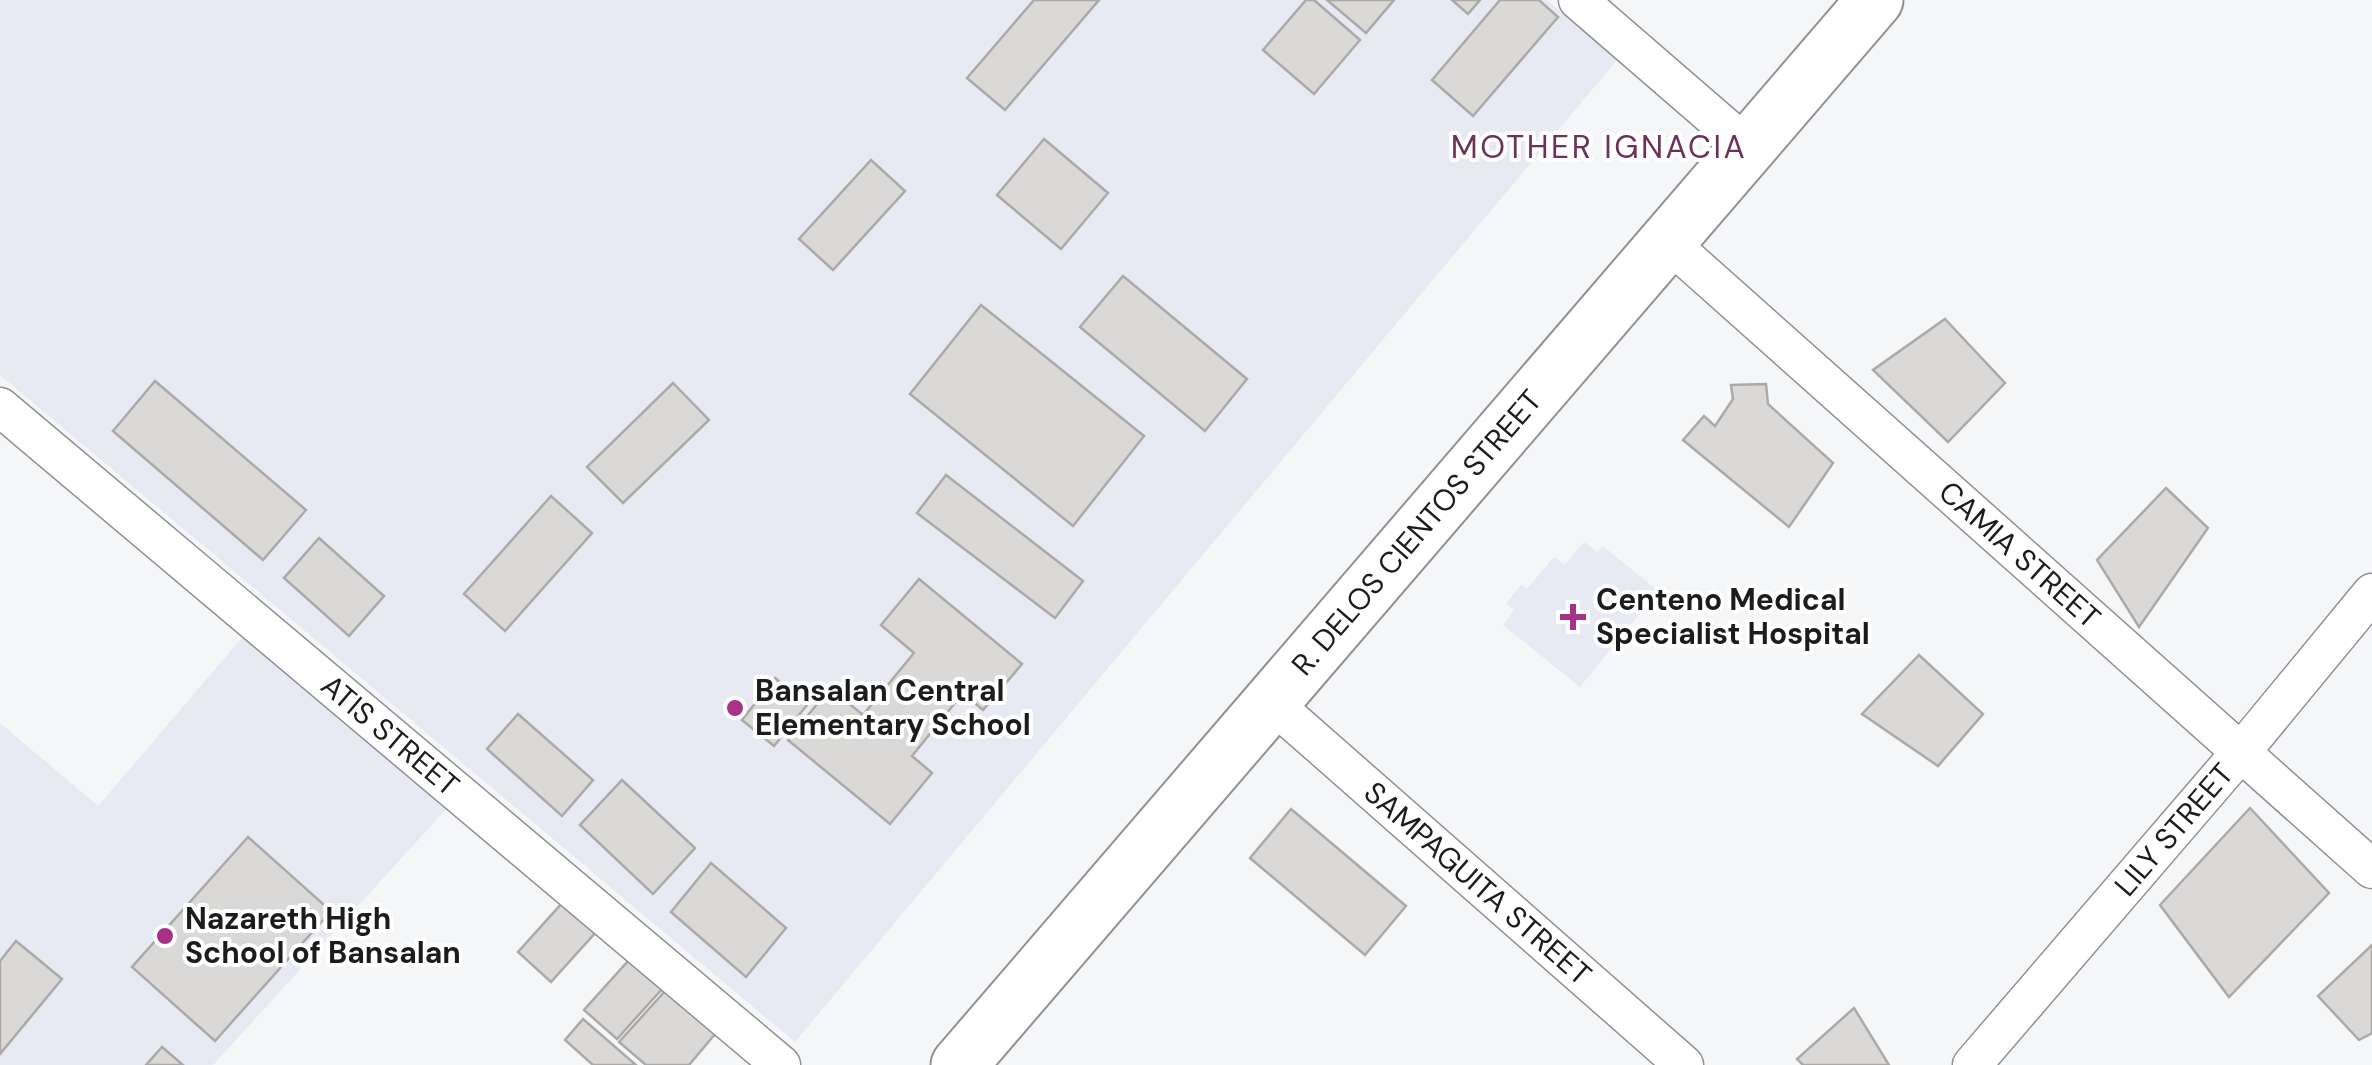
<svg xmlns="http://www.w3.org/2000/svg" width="2372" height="1065" viewBox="0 0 2372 1065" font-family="'DM Sans',sans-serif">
	<rect width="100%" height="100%" fill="#f5f6f8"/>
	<!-- built -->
	<g fill="#e7e9f3">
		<path d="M0,0H1547L1617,60L795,1042L0,375Z"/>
		<path d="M1584,542L1597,552L1603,546L1658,591L1580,687L1503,625L1514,610L1506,603L1521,585L1527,589L1554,557L1565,565Z"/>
		<path d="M246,633L449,806L213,1065H0V723L98,806Z"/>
	</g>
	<!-- building -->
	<g fill="#dbd9d7" stroke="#acaaa8" stroke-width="2.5">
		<path d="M1034,0H1099L1005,110L967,78Z"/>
		<path d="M1306,0H1314L1360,40L1314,94L1263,50Z"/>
		<path d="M1327,0H1394L1366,33Z"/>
		<path d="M1452,0H1480L1468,14Z"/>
		<path d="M1500,0H1539L1558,17L1473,116L1432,80Z"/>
		<path d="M1044,139L1108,193L1061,249L997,195Z"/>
		<path d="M871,160L905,191L833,270L799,239Z"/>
		<path d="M1123,276L1247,379L1205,431L1080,327Z"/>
		<path d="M981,305L1144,436L1073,526L910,394Z"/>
		<path d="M1945,319L2005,383L1948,442L1873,370Z"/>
		<path d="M155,381L306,510L263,560L113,431Z"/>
		<path d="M673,383L709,420L623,503L587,467Z"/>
		<path d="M1766,384L1768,404L1833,463L1789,527L1683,440L1704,416L1715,426L1733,399L1731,385Z"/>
		<path d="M946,475L1083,581L1055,618L917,513Z"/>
		<path d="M2166,488L2208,528L2139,627L2097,560Z"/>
		<path d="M551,496L592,533L505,631L464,594Z"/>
		<path d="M319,538L384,596L349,636L284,578Z"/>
		<path d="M919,579L1022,664L983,710L963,693L912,756L932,773L890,824L788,740L830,688L863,715L914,653L881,625Z"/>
		<path d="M1919,655L1983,714L1938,766L1862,714Z"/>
		<path d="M775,678L807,705L774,746L742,720Z"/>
		<path d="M518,714L593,780L562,816L487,749Z"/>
		<path d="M622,780L695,848L653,894L580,825Z"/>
		<path d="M2250,808L2329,893L2229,997L2160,905Z"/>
		<path d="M1291,809L1406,906L1365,955L1250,858Z"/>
		<path d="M248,837L331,911L215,1041L132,967Z"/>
		<path d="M711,863L786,928L746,977L671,912Z"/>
		<path d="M563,902L596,932L551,982L518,952Z"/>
		<path d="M16,941L62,979L0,1054V961Z"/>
		<path d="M2372,945V1033L2359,1040L2318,996Z"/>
		<path d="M629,960L662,989L617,1039L584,1010Z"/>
		<path d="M666,990L716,1033L689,1065H646L619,1042Z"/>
		<path d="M1854,1008L1889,1065H1803L1797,1059Z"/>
		<path d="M583,1019L636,1065H593L565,1040Z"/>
		<path d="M162,1047L183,1065H146Z"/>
	</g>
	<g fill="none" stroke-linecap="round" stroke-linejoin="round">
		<defs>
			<g id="minor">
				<path d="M1578,0L1748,147"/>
				<path id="s1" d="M1667,241L2372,869"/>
				<path id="s2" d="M0,407L781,1065"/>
				<path id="s3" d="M1271,702L1684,1065"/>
				<path id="s4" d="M1972,1065L2241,752L2372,593"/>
			</g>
			<g id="highway">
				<path id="s5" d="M959,1065L1875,0"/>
			</g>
		</defs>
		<!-- minor casing -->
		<use href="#minor" stroke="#919194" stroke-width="41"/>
		<!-- highway casing -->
		<use href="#highway" stroke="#919194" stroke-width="59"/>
		<!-- minor -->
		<use href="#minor" stroke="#fff" stroke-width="38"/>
		<!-- highway -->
		<use href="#highway" stroke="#fff" stroke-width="55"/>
	</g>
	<!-- markers -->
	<g fill="#a93289" stroke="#fff" stroke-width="4">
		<path d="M1568 602h10v10h10v10h-10v10h-10v-10h-10v-10h10z"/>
		<circle cx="735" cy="708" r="10"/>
		<circle cx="165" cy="936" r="10"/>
	</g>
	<g text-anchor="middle" stroke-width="8" stroke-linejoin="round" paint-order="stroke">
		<!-- street labels -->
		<g font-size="30" fill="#1c1c1d" stroke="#fff">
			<text dy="10" stroke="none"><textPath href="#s5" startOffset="702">R. DELOS CIENTOS STREET</textPath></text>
			<text dy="10" stroke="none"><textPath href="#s1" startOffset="472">CAMIA STREET</textPath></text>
			<text dy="10" stroke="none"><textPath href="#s2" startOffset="510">ATIS STREET</textPath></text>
			<text dy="10" stroke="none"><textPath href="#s4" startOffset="310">LILY STREET</textPath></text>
			<text dy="10" stroke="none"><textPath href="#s3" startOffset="275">SAMPAGUITA STREET</textPath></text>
		</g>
		<!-- poi labels -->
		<g font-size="30" font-weight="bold" fill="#1c1c1d" stroke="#fff" text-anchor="start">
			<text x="1596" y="610">Centeno Medical<tspan x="1596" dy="34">Specialist Hospital</tspan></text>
			<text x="755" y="701">Bansalan Central<tspan x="755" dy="34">Elementary School</tspan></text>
			<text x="185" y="929">Nazareth High<tspan x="185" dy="34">School of Bansalan</tspan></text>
		</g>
		<!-- neighbourhood labels -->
		<g font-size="32" letter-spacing="2.5" fill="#6c3059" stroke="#fff">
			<text x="1599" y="158">MOTHER IGNACIA</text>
		</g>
	</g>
</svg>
